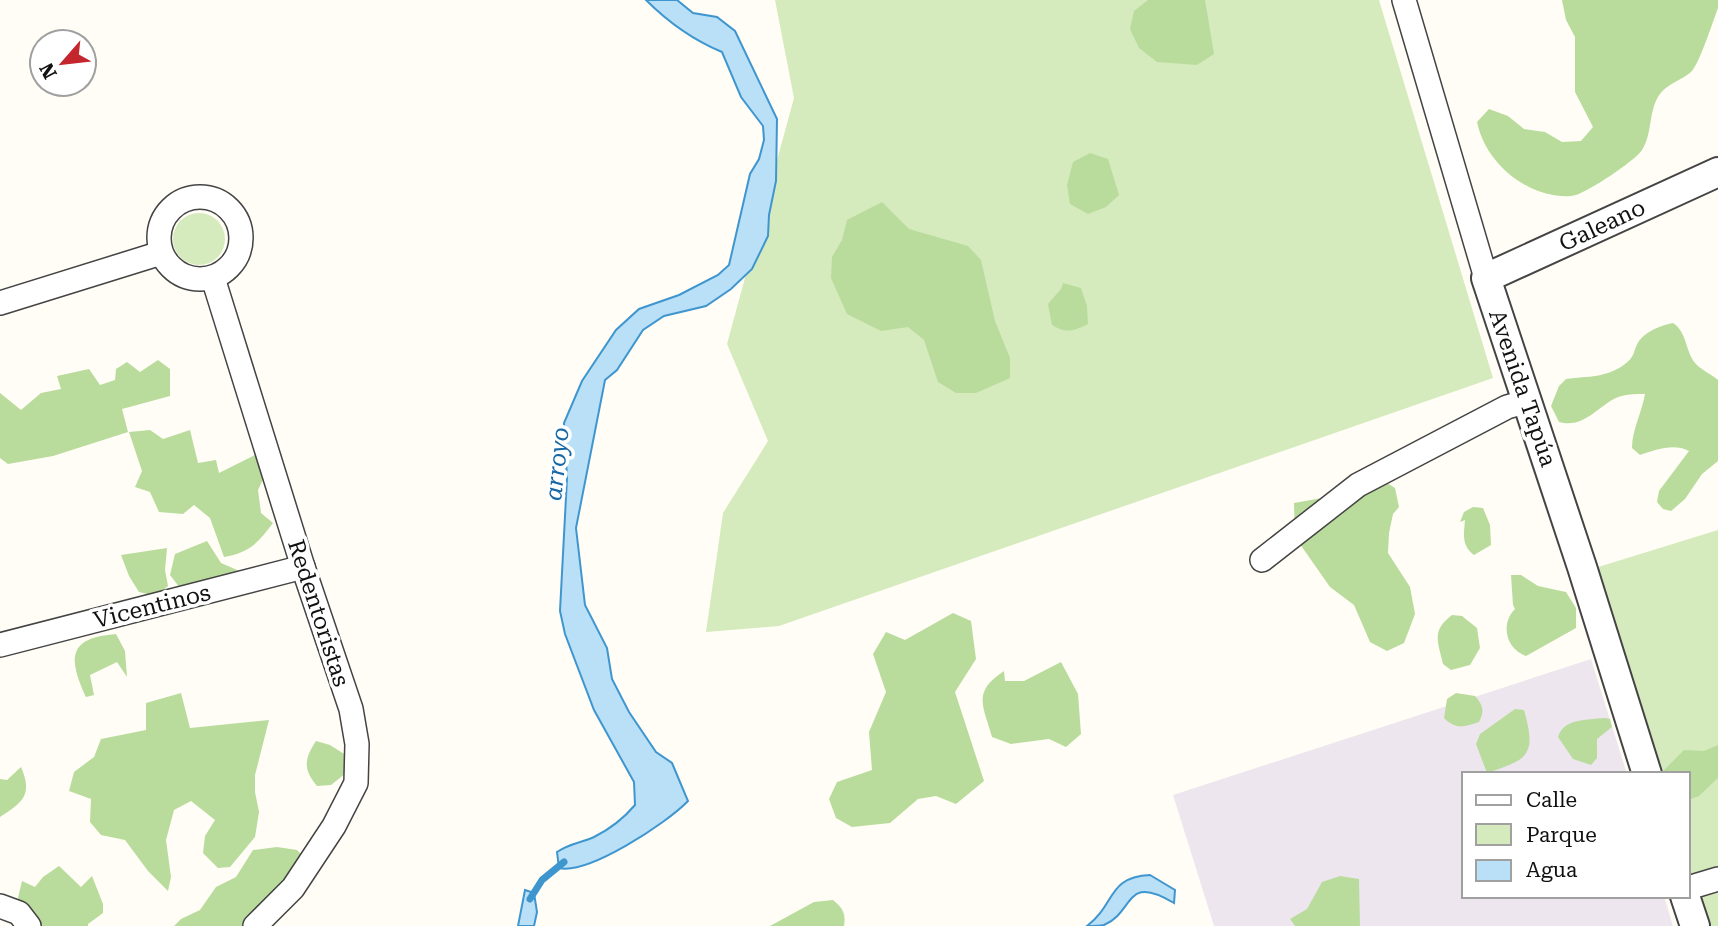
<svg xmlns="http://www.w3.org/2000/svg" width="1718" height="926" viewBox="0 0 1718 926" font-family="'Roboto Serif',serif">
	<rect width="100%" height="100%" fill="#fffdf5"/>
	<!-- industrial -->
	<path fill="#eee6ef" d="M1591,659L1627,774H1464V896H1664L1673,926H1214L1173,795Z"/>
	<!-- green -->
	<g fill="#d5ebbd">
		<path d="M775,0H1379L1493,378L779,626L706,632L723,513L768,441L727,344L794,98Z"/>
		<circle cx="199" cy="239" r="26"/>
		<path d="M1718,530V873L1690,881L1688,875V774H1657L1595,568Z"/>
		<path d="M1718,879V926H1695L1688,896Z"/>
	</g>
	<!-- forest -->
	<g fill="#b9dc9c">
		<path d="M1148,0H1205L1214,54L1197,65L1157,62L1139,48L1130,29L1134,11Z"/>
		<path d="M1562,0H1718V8C1713,21 1699,65 1691,72C1682,80 1667,84 1660,94C1648,110 1653,133 1642,150C1635,161 1589,191 1576,195C1562,199 1541,193 1529,187C1503,174 1483,150 1477,122L1489,109L1508,116L1524,129L1545,132L1562,142L1581,141L1593,127L1575,92V37L1566,20Z"/>
		<path d="M1090,153L1108,159L1119,195L1106,207L1088,214L1070,204L1067,185L1073,162Z"/>
		<path d="M882,202L909,229L968,246L981,260L995,321L1010,358V378L976,393H956L938,382L924,340L908,327L881,331L847,314L831,278L832,257L842,240L847,220Z"/>
		<path d="M1063,283L1081,288L1087,306L1088,324C1074,331 1066,334 1052,325L1048,304L1061,289Z"/>
		<path d="M1673,323C1687,332 1685,350 1695,363C1701,370 1711,374 1718,380V461L1702,474L1685,499L1671,511L1663,509L1657,502L1659,491L1689,451C1673,443 1656,450 1640,455L1632,448C1632,430 1642,412 1645,394C1634,394 1622,394 1612,400C1594,411 1582,428 1559,422L1551,406L1559,386L1566,379C1588,376 1607,378 1625,364C1636,356 1633,350 1639,341C1646,331 1662,325 1673,323Z"/>
		<path d="M158,360L170,369V396L122,409L128,432L53,456L8,464L0,458V393L21,410L41,393L61,389L57,376L89,369L100,385L115,380L116,369L127,362L140,372Z"/>
		<path d="M150,430L163,439L190,430L198,463L216,460L219,473L261,452L266,473L258,490L261,513L273,523C257,544 250,552 224,557L210,518L194,505L183,514L159,512L150,492L135,487L142,471L129,432Z"/>
		<path d="M1387,483L1395,488L1399,507L1393,514L1389,533L1388,553L1410,587L1415,614L1404,643L1387,651L1370,642L1354,605L1330,587L1295,537L1294,503L1322,498H1343L1366,484Z"/>
		<path d="M1473,507L1483,508L1490,525L1491,545L1474,555C1461,545 1464,534 1465,520L1460,522L1464,512Z"/>
		<path d="M207,541L221,563L244,573L187,597L170,575L175,554Z"/>
		<path d="M167,548L165,570L168,586L156,596L139,592L129,576L121,555Z"/>
		<path d="M1511,575H1521L1538,586L1566,592L1576,608V628L1526,656C1506,649 1500,624 1515,609L1513,605Z"/>
		<path d="M953,613L971,621L976,659L955,692L984,781L956,804L936,796L918,799L890,823L852,827L836,818L829,799L837,782L872,770L869,732L886,692L873,654L886,632L905,640Z"/>
		<path d="M1452,615L1462,616L1477,628L1480,648L1470,665L1451,670L1443,664C1438,641 1431,631 1452,615Z"/>
		<path d="M116,634L125,651L127,677L117,662L90,675L94,695L86,697C68,657 68,638 116,634Z"/>
		<path d="M1061,662L1078,694L1081,734L1066,747L1049,739L1011,744L992,737C983,705 972,692 1004,671L1005,681H1024Z"/>
		<path d="M181,693L190,728L269,720L255,775V792L259,812L255,837L230,867L218,868L203,853L205,836L215,820L191,801L174,810L166,840L171,877L168,891L148,871L125,840L101,835L90,822L91,799L69,791L74,772L94,757L101,739L146,730V703Z"/>
		<path d="M1456,693L1475,696C1483,705 1485,711 1479,722C1464,727 1456,730 1444,718L1447,699Z"/>
		<path d="M1515,709L1524,710C1537,756 1528,759 1487,773L1476,744L1480,734Z"/>
		<path d="M1605,718L1610,719L1612,727L1597,739V758L1591,765L1573,759L1558,737C1564,718 1587,720 1605,718Z"/>
		<path d="M316,741L330,745L349,757L346,773L331,785L317,786C303,769 304,759 316,741Z"/>
		<path d="M1718,745V778L1699,796L1688,800V774H1660L1684,750L1704,751Z"/>
		<path d="M21,767C33,795 23,802 0,817V779L7,780Z"/>
		<path d="M277,847L297,850L310,863L263,926H174L181,919L200,910L216,887L236,877L253,850Z"/>
		<path d="M59,866L81,887L92,876L103,904V913L88,924V926H38L17,902L22,881L35,887L43,877Z"/>
		<path d="M1340,876L1359,879L1360,926H1295L1290,919L1307,909L1322,882Z"/>
		<path d="M833,900C843,908 846,914 844,926H770L814,902Z"/>
	</g>
	<!-- water -->
	<g fill="#b9e0f7" stroke="#3f96cf" stroke-width="2">
		<path d="M646,0H677L693,13L717,17L735,31L777,119L776,181L769,215L768,236L752,269L731,289L706,306L664,316L643,330L617,370L605,380L576,528L585,605L607,648L612,679L629,712L656,752L672,763L688,801C667,823 588,875 559,868L557,852C570,843 581,843 594,837C610,829 624,818 635,805L634,782L594,710L565,634L560,611L567,478L564,423L582,381L616,330L639,309L679,295L718,275L729,265L750,174L759,159L764,140L763,126L741,97L722,52C693,40 668,22 646,0Z"/>
		<path d="M1150,875L1175,890L1174,903C1124,873 1135,912 1104,925C1099,926 1092,926 1087,926C1116,904 1107,877 1150,875Z"/>
		<path d="M525,890L534,893L537,912L534,926H518Z"/>
	</g>
	<g fill="none" stroke-linecap="round" stroke-linejoin="round">
		<!-- stream -->
		<path stroke="#3f96cf" stroke-width="7" d="M530,899L542,880L564,862"/>
		<defs>
			<g id="minor">
				<path d="M1404,0L1486,278"/>
				<circle cx="200" cy="238" r="41"/>
				<path d="M213,278L303,567L351,709L357,744L356,783L334,826L293,888L255,926"/>
				<path d="M0,303L161,253"/>
				<path d="M1262,560L1358,485L1507,407L1528,401"/>
				<path d="M0,645L303,567"/>
				<path d="M1688,888L1718,879"/>
				<path d="M0,906L19,913L29,926"/>
			</g>
			<g id="tertiary">
				<path d="M1647,774L1582,567L1486,278L1718,172"/>
				<path d="M1685,896L1695,926"/>
			</g>
		</defs>
		<!-- minor casing -->
		<use href="#minor" stroke="#444" stroke-width="26"/>
		<!-- tertiary casing -->
		<use href="#tertiary" stroke="#444" stroke-width="32"/>
		<!-- minor -->
		<use href="#minor" stroke="#fff" stroke-width="23"/>
		<!-- tertiary -->
		<use href="#tertiary" stroke="#fff" stroke-width="28"/>
	</g>
	<g text-anchor="middle" stroke-width="7" stroke-linejoin="round" paint-order="stroke">
		<!-- street labels -->
		<g font-size="23" fill="#111" stroke="#fff">
			<text transform="translate(1602 225) rotate(-25)" y="8">Galeano</text>
			<text transform="translate(1523 388) rotate(71)" y="8">Avenida Tapúa</text>
			<text transform="translate(152 606) rotate(-14)" y="8">Vicentinos</text>
			<text transform="translate(319 613) rotate(72)" y="8">Redentoristas</text>
		</g>
		<!-- water labels -->
		<g font-size="24" font-style="italic" fill="#1768a6" stroke="#fff">
			<text transform="translate(557 464) rotate(-84)" y="8">arroyo</text>
		</g>
	</g>
	<!-- legend -->
	<rect x="1462" y="772" width="228" height="126" fill="#ffffff" stroke="#a0a0a0" stroke-width="2"/>
	<rect x="1476" y="795" width="35" height="10" fill="#ffffff" stroke="#a0a0a0" stroke-width="2"/>
	<text x="1526" y="807" font-size="21" fill="#111111">Calle</text>
	<rect x="1476" y="824" width="35" height="21" fill="#d5ebbd" stroke="#a0a0a0" stroke-width="2"/>
	<text x="1526" y="842" font-size="21" fill="#111111">Parque</text>
	<rect x="1476" y="860" width="35" height="21" fill="#b9e0f7" stroke="#a0a0a0" stroke-width="2"/>
	<text x="1526" y="877" font-size="21" fill="#111111">Agua</text>
	<!-- north arrow -->
	<g transform="translate(63 63) rotate(242)"><circle r="33" fill="#ffffff" stroke="#a0a0a0" stroke-width="2"/>
	<path d="M0-5L12 26L0 18L-12 26Z" fill="#c4262e"/>
	<text y="-10" font-size="19" font-weight="bold" text-anchor="middle" fill="#111111">N</text>
	</g>
</svg>
